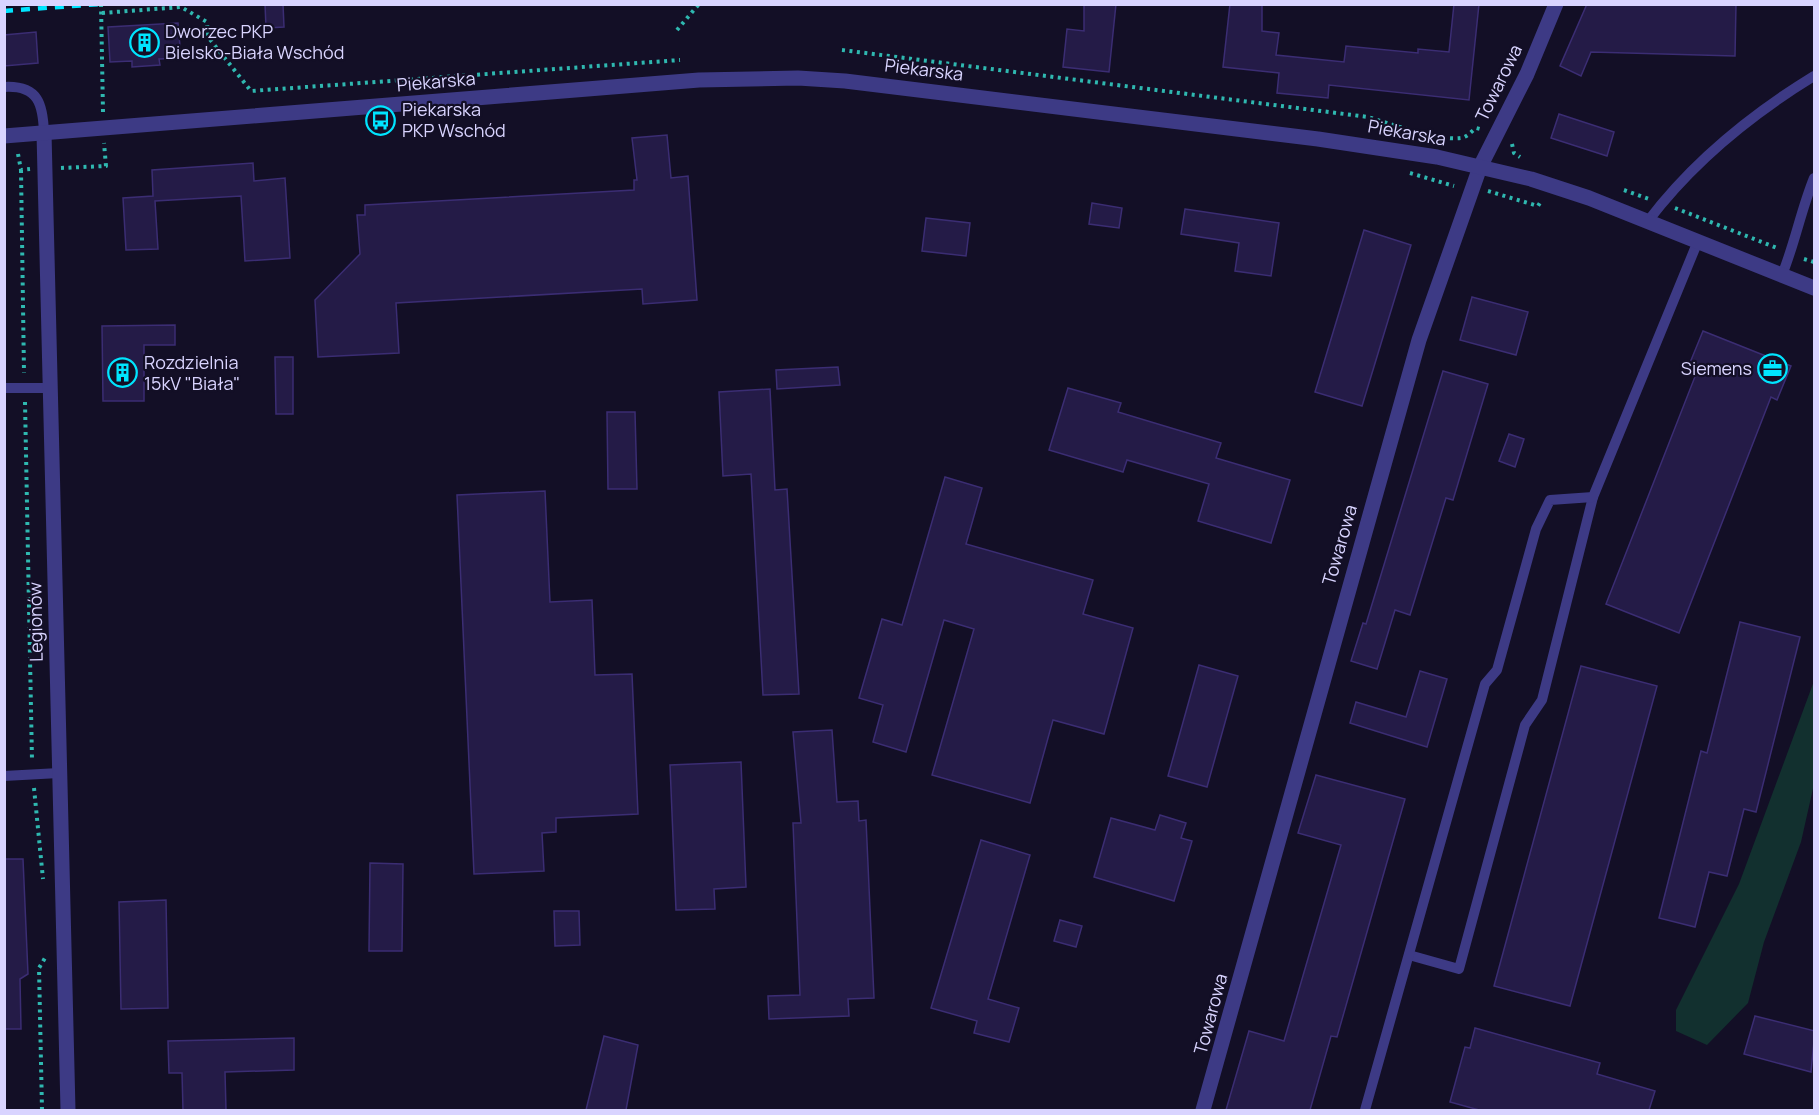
<svg xmlns="http://www.w3.org/2000/svg" width="1819" height="1115" viewBox="0 0 1819 1115" font-family="Manrope,sans-serif">
	<rect width="100%" height="100%" fill="#130f26"/>
	<!-- green -->
	<path fill="#12302f" d="M1814,681V784L1801,842L1764,942L1748,1003L1707,1045L1676,1031V1010L1739,884Z"/>
	<!-- building -->
	<g fill="#241b47" stroke="#3b2d73" stroke-width="1.5">
		<path d="M265,4H283L284,27L266,28Z"/>
		<path d="M1084,4H1116L1109,72L1063,67L1067,29L1084,31Z"/>
		<path d="M1230,4H1262V31L1279,33L1276,55L1344,62L1346,46L1418,53V49L1449,52L1454,4H1479L1469,100L1329,85L1328,98L1277,93L1279,73L1223,67Z"/>
		<path d="M1587,4H1736L1735,56L1591,52L1581,76L1560,66Z"/>
		<path d="M178,23L181,58L159,59L160,65L132,67V61L110,62L108,27Z"/>
		<path d="M36,32L38,63L4,66V35Z"/>
		<path d="M1559,114L1614,132L1607,156L1551,138Z"/>
		<path d="M667,135L671,178L688,176L697,300L643,304L642,289L396,303L399,353L318,357L315,300L360,254L357,215H365V205L634,190V180H637L632,138Z"/>
		<path d="M253,163L254,181L285,178L290,258L245,261L241,196L155,201L158,249L126,250L123,198L153,196L152,170Z"/>
		<path d="M1092,203L1122,208L1119,228L1089,224Z"/>
		<path d="M1185,209L1279,223L1271,276L1235,271L1239,243L1181,234Z"/>
		<path d="M926,218L970,223L966,256L922,251Z"/>
		<path d="M1364,230L1411,245L1362,406L1315,392Z"/>
		<path d="M1472,297L1528,312L1516,355L1460,340Z"/>
		<path d="M175,325V345H144V401H103L102,326Z"/>
		<path d="M1703,331L1791,366L1777,400L1771,397L1679,633L1606,604L1698,369L1689,365Z"/>
		<path d="M275,357H293V414H276Z"/>
		<path d="M838,367L840,385L777,389L776,370Z"/>
		<path d="M1443,371L1488,384L1453,500L1446,498L1410,615L1395,610L1377,669L1351,661L1363,623L1366,624Z"/>
		<path d="M1068,388L1121,403L1118,412L1221,443L1216,458L1290,480L1271,543L1198,521L1209,484L1127,460L1123,472L1049,450Z"/>
		<path d="M770,389L775,490L787,489L799,694L763,695L751,474L723,476L719,392Z"/>
		<path d="M607,412H635L637,489H608Z"/>
		<path d="M1509,434L1524,439L1515,467L1499,461Z"/>
		<path d="M945,477L982,488L966,544L1093,580L1083,614L1133,628L1104,734L1053,720L1030,803L932,775L974,629L944,620L906,752L873,742L883,705L859,698L882,619L902,625Z"/>
		<path d="M545,491L550,602L592,600L595,675L632,674L638,814L556,818V832L542,833L544,871L474,874L457,495Z"/>
		<path d="M1740,622L1800,637L1756,812L1744,809L1727,876L1709,872L1695,927L1659,918L1701,751L1707,753Z"/>
		<path d="M1199,665L1238,676L1207,787L1168,776Z"/>
		<path d="M1581,666L1657,686L1570,1006L1494,986Z"/>
		<path d="M1420,671L1447,679L1427,747L1350,723L1356,702L1406,717Z"/>
		<path d="M832,730L837,802L858,801L859,821L866,820L874,998L848,999L849,1016L769,1019L768,996L800,995L793,823H801L793,732Z"/>
		<path d="M741,762L746,887L714,889L715,909L676,910L670,765Z"/>
		<path d="M1316,775L1405,799L1337,1037L1331,1036L1310,1110H1226L1249,1031L1284,1041L1341,845L1298,833Z"/>
		<path d="M1160,815L1186,823L1181,838L1192,841L1174,901L1094,877L1111,818L1155,830Z"/>
		<path d="M981,840L1030,855L988,999L1019,1008L1009,1042L974,1033L977,1021L931,1008Z"/>
		<path d="M4,859H23L28,974L20,979L21,1029H4Z"/>
		<path d="M370,863L403,864L402,951H369Z"/>
		<path d="M166,900L168,1008L121,1009L119,902Z"/>
		<path d="M554,911H579L580,945L555,946Z"/>
		<path d="M1060,920L1082,926L1076,947L1054,941Z"/>
		<path d="M1755,1016L1815,1031L1811,1072L1744,1054Z"/>
		<path d="M1475,1028L1600,1063L1597,1074L1655,1091L1649,1110H1479L1450,1102L1465,1047L1470,1048Z"/>
		<path d="M604,1036L638,1045L626,1110H586Z"/>
		<path d="M294,1038V1070L225,1072L226,1110H183L182,1073H169L168,1041Z"/>
	</g>
	<g fill="none" stroke-linecap="round" stroke-linejoin="round">
		<!-- path -->
		<g stroke="#2fb8b0" stroke-width="4" stroke-dasharray="3 4.5" stroke-linecap="butt">
			<path d="M101,4L103,112"/>
			<path d="M102,13L181,7L207,22L208,37L251,91L680,60"/>
			<path d="M677,30L699,4"/>
			<path d="M842,50L1368,117C1391,124 1438,141 1461,138C1467,137 1471,132 1476,128L1480,129"/>
			<path d="M1512,144L1514,153L1520,157"/>
			<path d="M18,154L21,170L30,169"/>
			<path d="M61,168L106,166L104,143"/>
			<path d="M21,170L24,373"/>
			<path d="M1410,173L1454,186"/>
			<path d="M1624,190L1649,199"/>
			<path d="M1488,191L1538,206L1541,201"/>
			<path d="M1675,208L1777,248"/>
			<path d="M1804,259L1814,262"/>
			<path d="M25,402L32,760"/>
			<path d="M34,788L43,879"/>
			<path d="M42,1110L39,968L45,958"/>
		</g>
		<!-- service -->
		<g stroke="#3d3a85" stroke-width="10">
			<path d="M4,87C39,85 43,105 44,133"/>
			<path d="M1648,221C1692,163 1752,114 1814,76"/>
			<path d="M1782,275C1795,243 1801,210 1814,178"/>
			<path d="M4,388H50"/>
			<path d="M4,776L59,773"/>
			<path d="M1409,955L1459,969L1525,725L1542,700L1593,497"/>
			<path d="M1365,1110L1485,684L1497,670L1536,529L1550,500L1593,497L1698,241"/>
		</g>
		<!-- minor -->
		<g stroke="#3d3a85" stroke-width="15">
			<path d="M44,133L68,1110"/>
			<path d="M1203,1110L1419,340L1480,167L1527,74L1556,4"/>
		</g>
		<!-- tertiary -->
		<path stroke="#3d3a85" stroke-width="15" d="M4,136L699,80L798,78L845,81L1318,139L1437,157L1531,179L1589,198L1814,288"/>
		<!-- rail -->
		<path stroke="#00e5ff" stroke-width="4.5" stroke-dasharray="9 8" stroke-linecap="butt" d="M4,11L100,4"/>
	</g>
	<!-- icons -->
	<defs>
		<symbol id="building-ring" viewBox="-11 -11 22 22"><circle r="9.5" fill="#130f26" stroke="#00e5ff" stroke-width="1.5"/><path d="M-4-6H4V6H1V3H-1V6H-4ZM-2.5-4.3h1.7v1.8h-1.7ZM.8-4.3h1.7v1.8H.8ZM-2.5-1h1.7V.8h-1.7ZM.8-1h1.7V.8H.8Z" fill="#00e5ff"/></symbol>
		<symbol id="bus-ring" viewBox="-11 -11 22 22"><circle r="9.5" fill="#130f26" stroke="#00e5ff" stroke-width="1.5"/><path d="M-5-6H5V4H4V6H2V4H-2V6H-4V4H-5ZM-3.5-4V0h7V-4ZM-3.5 1.2v1.5H-2V1.2ZM2 1.2v1.5H3.5V1.2Z" fill="#00e5ff"/></symbol>
		<symbol id="office-ring" viewBox="-11 -11 22 22"><circle r="9.5" fill="#130f26" stroke="#00e5ff" stroke-width="1.5"/><path d="M-6-3h4V-5.5h4V-3h4V5H-6ZM-1-4.5V-3h2v-1.5ZM-6 0V1H6V0Z" fill="#00e5ff"/></symbol>
	</defs>
	<g fill-rule="evenodd">
		<use href="#building-ring" x="128" y="26" width="33" height="33"/>
		<use href="#bus-ring" x="364" y="104" width="33" height="33"/>
		<use href="#office-ring" x="1756" y="352" width="33" height="33"/>
		<use href="#building-ring" x="106" y="356" width="33" height="33"/>
	</g>
	<g text-anchor="middle" stroke-width="4.5" stroke-linejoin="round" paint-order="stroke">
		<!-- poi labels -->
		<g font-size="18" fill="#d9d4ff" stroke="#130f26" text-anchor="start">
			<text x="165" y="38">Dworzec PKP<tspan x="165" dy="21">Bielsko-Biała Wschód</tspan></text>
			<text x="402" y="116">Piekarska<tspan x="402" dy="21">PKP Wschód</tspan></text>
			<text x="144" y="369">Rozdzielnia<tspan x="144" dy="21">15kV "Biała"</tspan></text>
			<text x="1752" y="375" text-anchor="end">Siemens</text>
		</g>
		<!-- street labels -->
		<g font-size="18" fill="#d9d4ff" stroke="#130f26">
			<text transform="translate(924 70) rotate(7)" y="6">Piekarska</text>
			<text transform="translate(436 82) rotate(-5)" y="6">Piekarska</text>
			<text transform="translate(1499 83) rotate(-64)" y="6">Towarowa</text>
			<text transform="translate(1407 133) rotate(10)" y="6">Piekarska</text>
			<text transform="translate(1340 545) rotate(-74)" y="6">Towarowa</text>
			<text transform="translate(36 622) rotate(-91)" y="6">Legionów</text>
			<text transform="translate(1211 1014) rotate(-75)" y="6">Towarowa</text>
		</g>
	</g>
	<!-- border -->
	<rect width="1819" height="1115" fill="none" stroke="#d9d4ff" stroke-width="12"/>
</svg>
